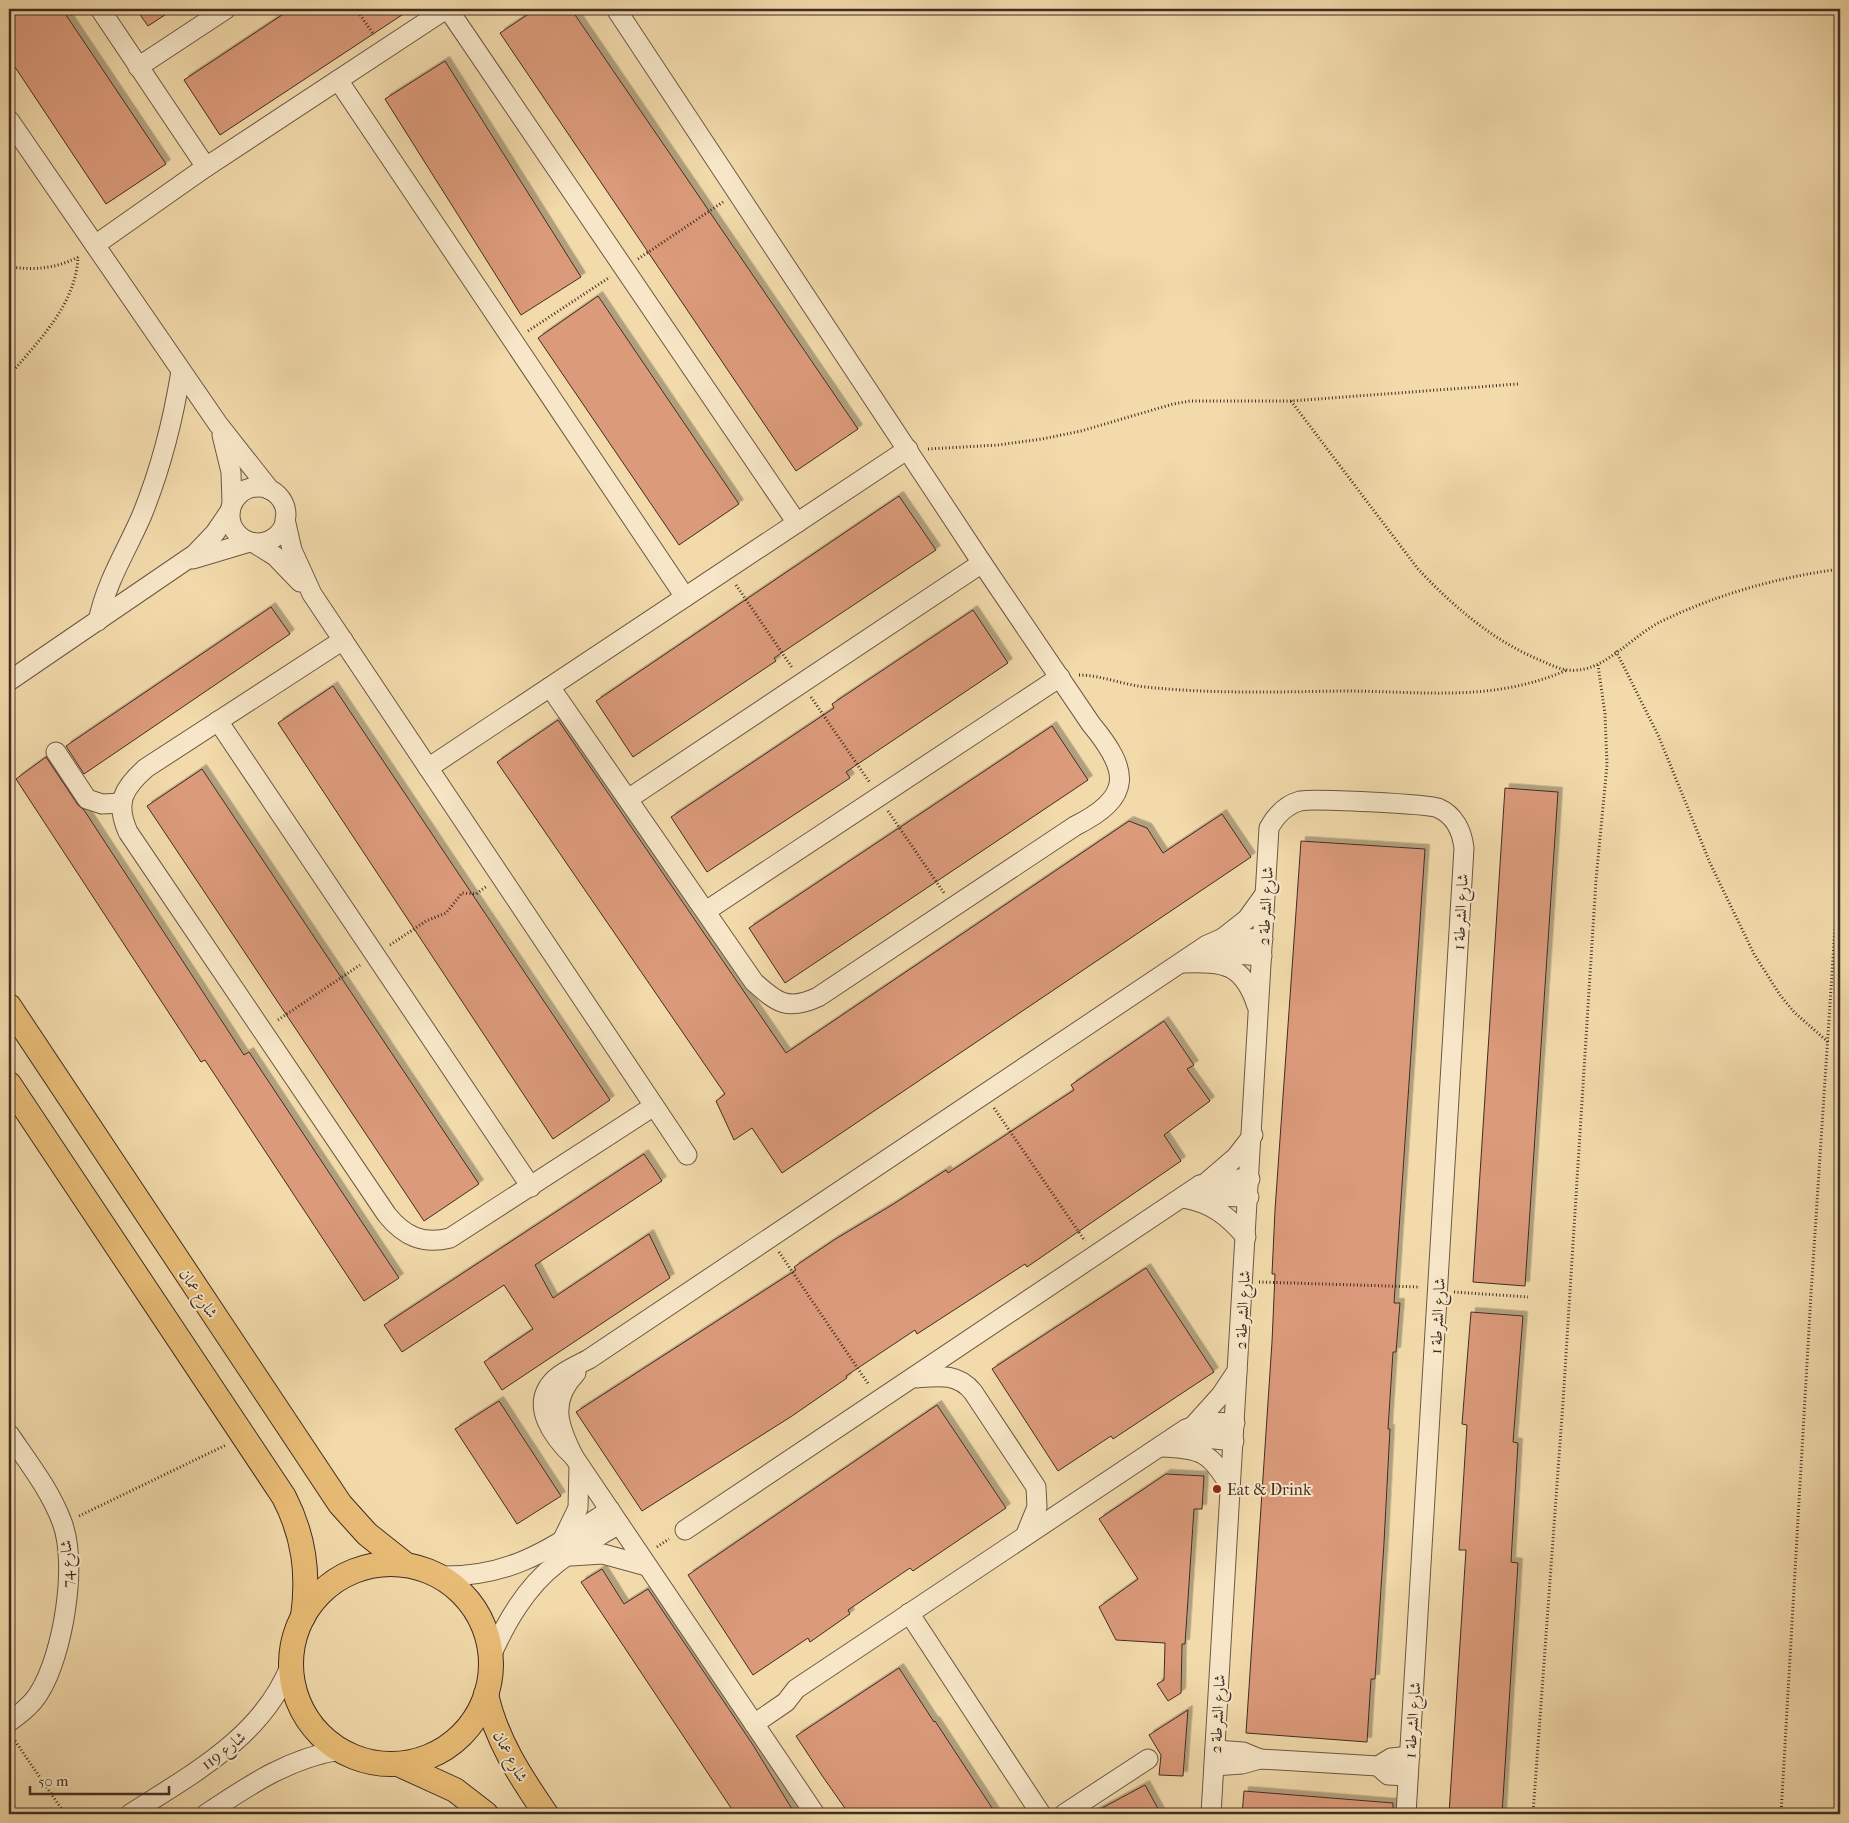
<svg xmlns="http://www.w3.org/2000/svg" width="1849" height="1823" viewBox="0 0 1849 1823" font-family="'IM FELL French Canon',Amiri,serif">
	<defs>
		<filter id="shadow"><feDropShadow dx="4.5" dy="-4.5" stdDeviation="0" flood-color="#0004"/></filter>
	</defs>
	<rect width="100%" height="100%" fill="#f2daab"/>
	<filter id="stains"><feTurbulence type="fractalNoise" baseFrequency=".004" numOctaves="4"/><feColorMatrix values="0 0 0 0 .2 0 0 0 0 .09 0 0 0 0 .02 0 0 0 .5 -.17"/></filter>
	<radialGradient id="worn" r=".72"><stop offset=".6" stop-color="#630" stop-opacity="0"/><stop offset="1" stop-color="#630" stop-opacity=".3"/></radialGradient>
	<!-- building -->
	<g fill="#db9a7a" stroke="#412c23" filter="url(#shadow)">
		<path d="M9,9H62L166,164L106,204L9,58Z"/>
		<path d="M136,9H174L148,26Z"/>
		<path d="M291,9H411L220,135L184,80Z"/>
		<path d="M536,9H571L858,429L796,471L500,33Z"/>
		<path d="M445,61L581,277L521,315L385,99Z"/>
		<path d="M598,296L739,504L679,545L538,338Z"/>
		<path d="M899,496L936,550L774,658L776,661L633,757L596,701Z"/>
		<path d="M271,607L290,634L84,774L66,746Z"/>
		<path d="M973,610L1008,663L846,772L850,778L707,872L671,817L834,708L832,704Z"/>
		<path d="M333,686L610,1100L553,1139L278,723Z"/>
		<path d="M558,720L786,1053L1129,821L1147,828L1163,853L1222,814L1251,857L782,1173L752,1128L734,1140L716,1101L725,1094L497,762Z"/>
		<path d="M1052,726L1088,780L785,983L749,928Z"/>
		<path d="M46,757L78,805L84,810L244,1055L249,1052L399,1278L364,1301L205,1060L201,1062L16,779Z"/>
		<path d="M202,769L479,1184L424,1221L147,806Z"/>
		<path d="M1505,788L1558,792L1525,1286L1473,1282Z"/>
		<path d="M1301,841L1425,849L1394,1303H1400L1396,1352H1393L1388,1429H1390L1384,1543L1375,1679H1371L1367,1742L1246,1733L1272,1342L1275,1274H1272L1275,1210Z"/>
		<path d="M1164,1021L1194,1065L1187,1069L1210,1101L1164,1135L1181,1161L1027,1267L1025,1264L917,1334L915,1330L846,1376L847,1378L792,1416L642,1511L576,1412L796,1270L794,1267L834,1240L892,1205L946,1170L948,1173L1074,1090L1071,1085Z"/>
		<path d="M644,1154L662,1181L535,1265L553,1298L649,1234L670,1278L502,1390L484,1362L533,1329L504,1285L402,1352L384,1325Z"/>
		<path d="M1146,1268L1214,1372L1113,1439L1111,1436L1058,1471L992,1369Z"/>
		<path d="M1471,1312L1523,1316L1513,1442L1518,1443L1511,1562L1518,1563L1502,1814H1449L1466,1550H1459L1467,1425L1462,1424Z"/>
		<path d="M499,1401L561,1496L517,1524L455,1429Z"/>
		<path d="M937,1405L1006,1508L913,1571L910,1568L848,1610L850,1614L810,1642L808,1638L753,1675L688,1575Z"/>
		<path d="M1166,1474L1204,1476L1202,1509H1194L1185,1644H1182L1181,1693L1168,1701L1157,1684L1164,1680L1165,1643L1116,1640L1099,1607L1138,1579L1099,1519Z"/>
		<path d="M602,1569L624,1604L648,1589L753,1745L795,1814H735L581,1582Z"/>
		<path d="M899,1668L934,1722L935,1721L996,1814H849L823,1777L796,1736Z"/>
		<path d="M1188,1710L1183,1776L1159,1775L1161,1755L1149,1735Z"/>
		<path d="M1145,1785L1161,1814H1091Z"/>
		<path d="M1244,1791L1393,1803V1814H1242Z"/>
	</g>
	<g fill="none" stroke-linecap="round" stroke-linejoin="round">
		<defs>
			<g id="minor">
				<path d="M100,9L206,167"/>
				<path d="M448,9L797,523"/>
				<path d="M138,67L226,9"/>
				<path d="M338,80L685,597"/>
				<path d="M9,120L218,424L270,490"/>
				<path d="M95,245L206,167L446,9"/>
				<path d="M222,435L231,472L232,503"/>
				<circle cx="258" cy="515" r="28"/>
				<path d="M285,519L292,550L312,594L687,1155"/>
				<path d="M254,543L275,556L300,582"/>
				<path d="M193,559L250,542"/>
				<path d="M98,621C107,580 126,552 142,515C161,468 173,421 181,371"/>
				<path d="M343,640L146,768C123,788 115,803 128,832L387,1215C404,1236 423,1245 450,1238L654,1106"/>
				<path d="M9,681L195,554L215,533L230,511"/>
				<path d="M550,687L754,982C777,1003 788,1011 818,997L1075,826C1133,797 1130,771 1091,724L982,563L616,9"/>
				<path d="M218,721L531,1187"/>
				<path d="M56,752L87,799L102,804L122,803"/>
				<path d="M428,768L908,449"/>
				<path d="M628,799L982,563"/>
				<path d="M706,911L1060,677"/>
				<path d="M1223,938L1247,919L1265,894"/>
				<path d="M1208,952L1262,956"/>
				<path d="M1184,963C1224,962 1243,963 1257,1006"/>
				<path d="M1207,1182L1236,1157L1253,1135"/>
				<path d="M1197,1196L1249,1197"/>
				<path d="M1183,1198C1212,1203 1228,1216 1246,1237"/>
				<path d="M576,1373C549,1401 558,1426 574,1457L815,1814"/>
				<path d="M917,1378C939,1376 958,1373 973,1392L1036,1487L1037,1507L1026,1534"/>
				<path d="M1194,1425L1221,1395L1237,1371"/>
				<path d="M9,1434C28,1462 50,1490 62,1522C78,1565 63,1655 39,1693C32,1705 20,1714 9,1722"/>
				<path d="M1175,1438H1205L1234,1441"/>
				<path d="M1161,1447C1202,1448 1211,1453 1231,1488"/>
				<path d="M574,1457C554,1438 528,1405 555,1379C565,1370 578,1365 589,1359L1207,945L1223,938L1263,939"/>
				<path d="M685,1530L1200,1185L1223,1179H1250"/>
				<path d="M563,1539L578,1508L579,1466"/>
				<path d="M571,1556L603,1554L647,1566"/>
				<path d="M438,1576C512,1578 551,1548 610,1510"/>
				<path d="M909,1613L1041,1814"/>
				<path d="M490,1658C506,1622 526,1587 557,1563C576,1548 598,1537 619,1524"/>
				<path d="M754,1724L786,1702L796,1689L1186,1429L1206,1422L1235,1423"/>
				<path d="M1215,1750L1243,1752L1260,1759"/>
				<path d="M1214,1766L1242,1764L1260,1759L1378,1766L1391,1758L1410,1756"/>
				<path d="M1378,1766L1388,1775L1408,1776"/>
				<path d="M130,1814C192,1774 263,1737 291,1664"/>
				<path d="M206,1814C248,1786 289,1758 340,1750"/>
				<path d="M1064,1814L1148,1759"/>
				<path d="M1211,1814L1269,828C1276,815 1286,805 1300,801C1312,798 1428,804 1438,808C1455,815 1462,832 1464,848L1406,1814"/>
			</g>
			<g id="major">
				<path d="M9,1006L340,1504L367,1534L406,1565"/>
				<path d="M9,1084L284,1497C304,1536 309,1573 303,1617"/>
				<circle cx="391" cy="1664" r="100"/>
				<path d="M486,1694C496,1740 520,1776 546,1814"/>
				<path d="M398,1764L455,1790L486,1814"/>
			</g>
		</defs>
		<!-- minor casing -->
		<use href="#minor" stroke="#6d5845" stroke-width="21"/>
		<!-- major casing -->
		<use href="#major" stroke="#412c23" stroke-width="26"/>
		<!-- path -->
		<g stroke="#412c23" stroke-width="3" stroke-dasharray="1 2.5" stroke-linecap="butt">
			<path d="M356,9L374,35"/>
			<path d="M638,259L723,202"/>
			<path d="M9,267C35,270 55,269 78,257"/>
			<path d="M528,331L610,277"/>
			<path d="M9,376C38,341 76,305 78,257"/>
			<path d="M1291,401L1418,569C1454,607 1493,641 1542,661C1553,666 1565,672 1578,670C1607,668 1635,634 1662,621C1718,594 1779,577 1840,569"/>
			<path d="M928,449L998,445L1042,439L1081,431L1173,404L1190,401H1291L1518,384"/>
			<path d="M736,585L793,669"/>
			<path d="M1616,651L1659,737L1710,863L1754,954L1780,995L1794,1012L1828,1042"/>
			<path d="M1079,675C1101,675 1123,685 1146,687C1211,694 1277,692 1343,691C1422,691 1492,703 1567,670"/>
			<path d="M811,697L870,783"/>
			<path d="M888,811L944,893"/>
			<path d="M390,945L426,921L446,913L462,893L476,894L487,886"/>
			<path d="M278,1020L360,965"/>
			<path d="M994,1108L1085,1241"/>
			<path d="M779,1252L869,1385"/>
			<path d="M1259,1282L1420,1287"/>
			<path d="M1454,1292L1528,1297"/>
			<path d="M79,1516L226,1445"/>
			<path d="M657,1547L669,1539"/>
			<path d="M13,1738L65,1814"/>
			<path d="M1533,1814L1563,1402L1596,880L1607,765L1605,714L1598,665"/>
			<path d="M1781,1814L1811,1294L1840,851"/>
		</g>
		<!-- minor -->
		<use href="#minor" stroke="#f7e7c8" stroke-width="19"/>
		<!-- major -->
		<use href="#major" stroke="#e9bd76" stroke-width="24"/>
	</g>
	<!-- markers -->
	<circle fill="#8f2418" stroke="#f7e7c8" stroke-width="2" cx="1217" cy="1489" r="5"/>
	<g text-anchor="middle" stroke-width="4" stroke-linejoin="round" paint-order="stroke">
		<!-- street labels -->
		<g font-size="16" fill="#412c23" stroke="#f7e7c8">
			<text transform="translate(1265 906) rotate(-87)" y="6">شارع الشرطة 2</text>
			<text transform="translate(1460 912) rotate(-87)" y="6">شارع الشرطة 1</text>
			<text transform="translate(199 1293) rotate(56)" y="6">شارع عمان</text>
			<text transform="translate(1242 1310) rotate(-87)" y="6">شارع الشرطة 2</text>
			<text transform="translate(1437 1316) rotate(-87)" y="6">شارع الشرطة 1</text>
			<text transform="translate(66 1564) rotate(-93)" y="6">شارع 74</text>
			<text transform="translate(1217 1714) rotate(-87)" y="6">شارع الشرطة 2</text>
			<text transform="translate(1412 1720) rotate(-86)" y="6">شارع الشرطة 1</text>
			<text transform="translate(223 1750) rotate(-38)" y="6">شارع 119</text>
			<text transform="translate(511 1756) rotate(62)" y="6">شارع عمان</text>
		</g>
		<!-- poi labels -->
		<g font-size="16" fill="#412c23" stroke="#f7e7c8" text-anchor="start">
			<text x="1227" y="1495">Eat &amp; Drink</text>
		</g>
	</g>
	<!-- margin -->
	<rect width="1849" height="1823" fill="none" stroke="#f2daab" stroke-width="30"/>
	<rect x="10" y="10" width="1829" height="1803" fill="none" stroke="#412c23" stroke-width="2.5"/>
	<rect x="15" y="15" width="1819" height="1793" fill="none" stroke="#412c23"/>
	<!-- scale -->
	<path d="M30 1786v8h139v-8" fill="none" stroke="#412c23" stroke-width="2.5"/>
	<text x="38" y="1786" font-size="15" fill="#412c23" stroke="#f7e7c8" stroke-width="4" paint-order="stroke">50 m</text>
	<rect width="100%" height="100%" filter="url(#stains)"/>
	<rect width="100%" height="100%" fill="url(#worn)"/>
</svg>
